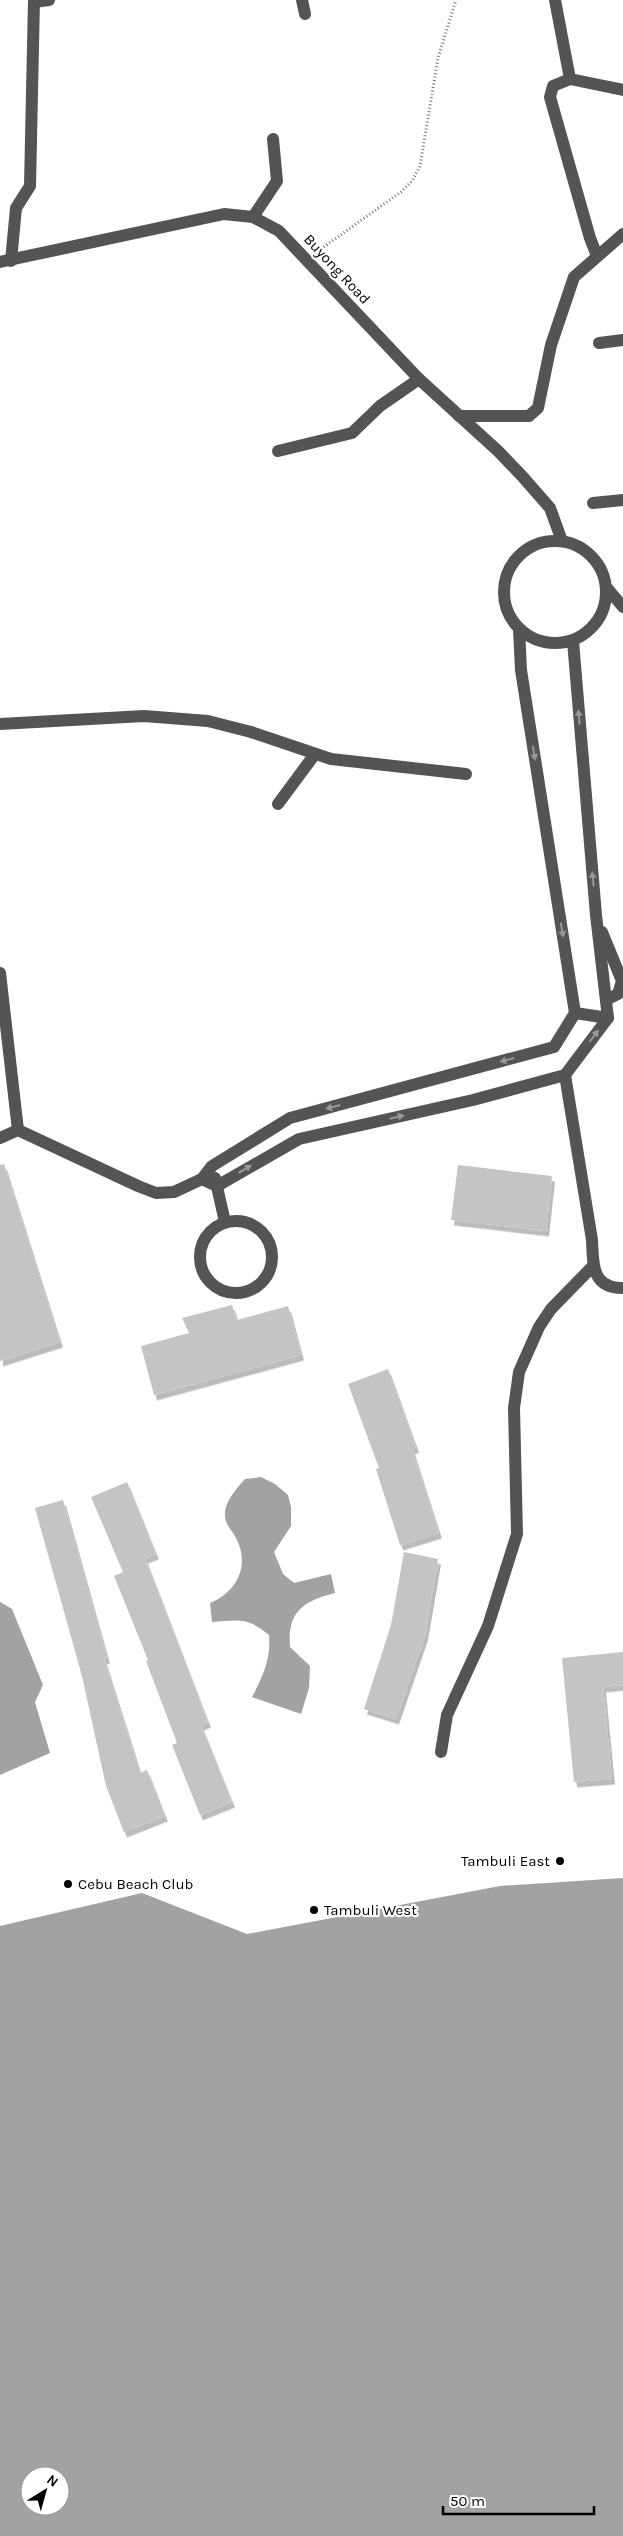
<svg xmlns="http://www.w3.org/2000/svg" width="623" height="2536" viewBox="0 0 623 2536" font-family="Karla,sans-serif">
	<defs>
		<filter id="shadow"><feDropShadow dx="3" dy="5.5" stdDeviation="0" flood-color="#0004"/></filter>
	</defs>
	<rect width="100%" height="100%" fill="#fff"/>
	<!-- water -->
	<g fill="#a2a2a2" fill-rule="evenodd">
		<path d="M261,1477L275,1484L288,1495L291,1507V1526L274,1552L283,1574L294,1583L331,1574L335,1593C303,1601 287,1612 290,1647L310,1666L309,1688L301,1714L252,1697C263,1676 271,1659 269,1635C248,1617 238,1620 212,1622L210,1603C236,1592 250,1567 237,1540C232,1529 224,1525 225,1512C226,1500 237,1488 245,1479Z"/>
		<path d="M0,1602L12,1609L43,1685L35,1702L50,1753L0,1775Z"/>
		<path d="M623,1878V2536H0V1926L142,1893L247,1934L500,1886ZM30,2476H60V2506H30Z"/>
	</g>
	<!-- building -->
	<g fill="#c4c4c4" filter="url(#shadow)">
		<path d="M4,1164L60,1342L0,1361V1165Z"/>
		<path d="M458,1165L552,1176L546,1231L451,1220Z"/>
		<path d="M232,1305L237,1320L288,1306L301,1355L154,1395L141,1346L189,1333L182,1318Z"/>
		<path d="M388,1369L416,1447L412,1449L439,1533L400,1545L376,1469L379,1468L348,1384Z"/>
		<path d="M127,1482L156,1554L145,1558L208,1722L201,1725L232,1802L200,1815L172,1745L177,1743L146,1661L148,1660L114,1576L123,1572L91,1497Z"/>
		<path d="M63,1500L107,1658L104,1659L140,1773L147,1770L165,1816L124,1832L106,1786L82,1676L35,1508Z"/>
		<path d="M404,1552L438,1559L425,1635L396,1719L364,1709L391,1625Z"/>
		<path d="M623,1652V1685L603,1687L612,1779L574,1782L562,1658Z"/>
	</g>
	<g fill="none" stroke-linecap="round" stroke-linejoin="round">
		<!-- path -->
		<path stroke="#767676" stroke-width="3" stroke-dasharray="1 2.5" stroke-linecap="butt" d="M318,251L401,192L412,181L420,166L438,58L456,0"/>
		<!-- minor -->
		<g stroke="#545454" stroke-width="12">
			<path d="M302,0L305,14"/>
			<path d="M555,0L570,79"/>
			<path d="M34,2L49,0"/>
			<path d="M253,217L277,181L273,139"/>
			<path d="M597,256L590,238L550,97L553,86L570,79L623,90"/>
			<path d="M11,261L16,208L30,186L34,0"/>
			<path d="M0,262L224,214L253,217L279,231L419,379L498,451L522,476L550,508L562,541"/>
			<path d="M599,343L623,340"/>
			<path d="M459,416H529L538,408L551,345L574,277L623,234"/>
			<path d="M278,451L352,433L380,406L419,379"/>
			<path d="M593,503L623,500"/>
			<circle cx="555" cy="592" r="51"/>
			<path d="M607,588L623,607"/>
			<path d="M0,724L144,716L208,721L251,732L331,759L466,774"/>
			<path d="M278,804L315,754"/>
			<path d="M602,932L622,981L618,994L606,1000"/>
			<path d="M0,973L18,1130"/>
			<path d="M575,1013L608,1018"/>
			<path d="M565,1075L592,1240C593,1265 592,1288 623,1288"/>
			<path d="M0,1138L18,1130L138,1186L156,1193L174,1192L202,1179L212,1166L290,1118L554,1047L575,1013L521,670L519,629"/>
			<path d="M215,1178L225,1222"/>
			<path d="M202,1179L217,1186L299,1139L473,1100L565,1075L608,1018L596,915L573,641"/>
			<circle cx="236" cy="1257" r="36"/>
			<path d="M441,1752L447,1715L488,1626L517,1534L514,1408L519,1372L539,1327L551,1309L593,1266"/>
		</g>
	</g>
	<!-- one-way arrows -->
	<defs><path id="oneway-solid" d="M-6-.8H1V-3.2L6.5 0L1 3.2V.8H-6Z" transform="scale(1.25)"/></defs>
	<g fill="#989898">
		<use href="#oneway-solid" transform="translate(579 717) rotate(-95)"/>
		<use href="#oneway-solid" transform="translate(534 753) rotate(81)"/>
		<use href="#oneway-solid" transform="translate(593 879) rotate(-95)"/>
		<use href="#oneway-solid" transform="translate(562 930) rotate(81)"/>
		<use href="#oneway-solid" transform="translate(594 1036) rotate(-53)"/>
		<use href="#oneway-solid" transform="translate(507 1060) rotate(165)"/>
		<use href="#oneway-solid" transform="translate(333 1107) rotate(165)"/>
		<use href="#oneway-solid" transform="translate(397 1117) rotate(-13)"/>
		<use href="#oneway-solid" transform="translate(245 1169) rotate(-31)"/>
	</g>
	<!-- markers -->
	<g fill="#000" stroke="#fff" stroke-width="2">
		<circle cx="560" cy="1861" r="5"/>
		<circle cx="68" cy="1884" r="5"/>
		<circle cx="314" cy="1910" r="5"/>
	</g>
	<g text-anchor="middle" stroke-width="4.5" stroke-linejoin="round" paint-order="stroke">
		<!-- street labels -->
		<g font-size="15" fill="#000" stroke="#fff">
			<text transform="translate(337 269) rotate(47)" y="5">Buyong Road</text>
		</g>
		<!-- poi labels -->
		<g font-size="15" fill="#000" stroke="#fff" text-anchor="start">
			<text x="550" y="1866" text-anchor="end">Tambuli East</text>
			<text x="78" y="1889">Cebu Beach Club</text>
			<text x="324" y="1915">Tambuli West</text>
		</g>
	</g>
	<!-- north arrow -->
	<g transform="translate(45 2491) rotate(37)"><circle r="24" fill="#ffffff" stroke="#999999"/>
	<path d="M0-4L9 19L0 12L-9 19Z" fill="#000000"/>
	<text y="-8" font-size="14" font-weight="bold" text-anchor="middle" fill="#000000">N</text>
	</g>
	<!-- scale -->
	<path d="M443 2506v8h151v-8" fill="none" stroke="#000000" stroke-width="2.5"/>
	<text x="450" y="2506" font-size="15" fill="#000000" stroke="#ffffff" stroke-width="4" paint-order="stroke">50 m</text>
</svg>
